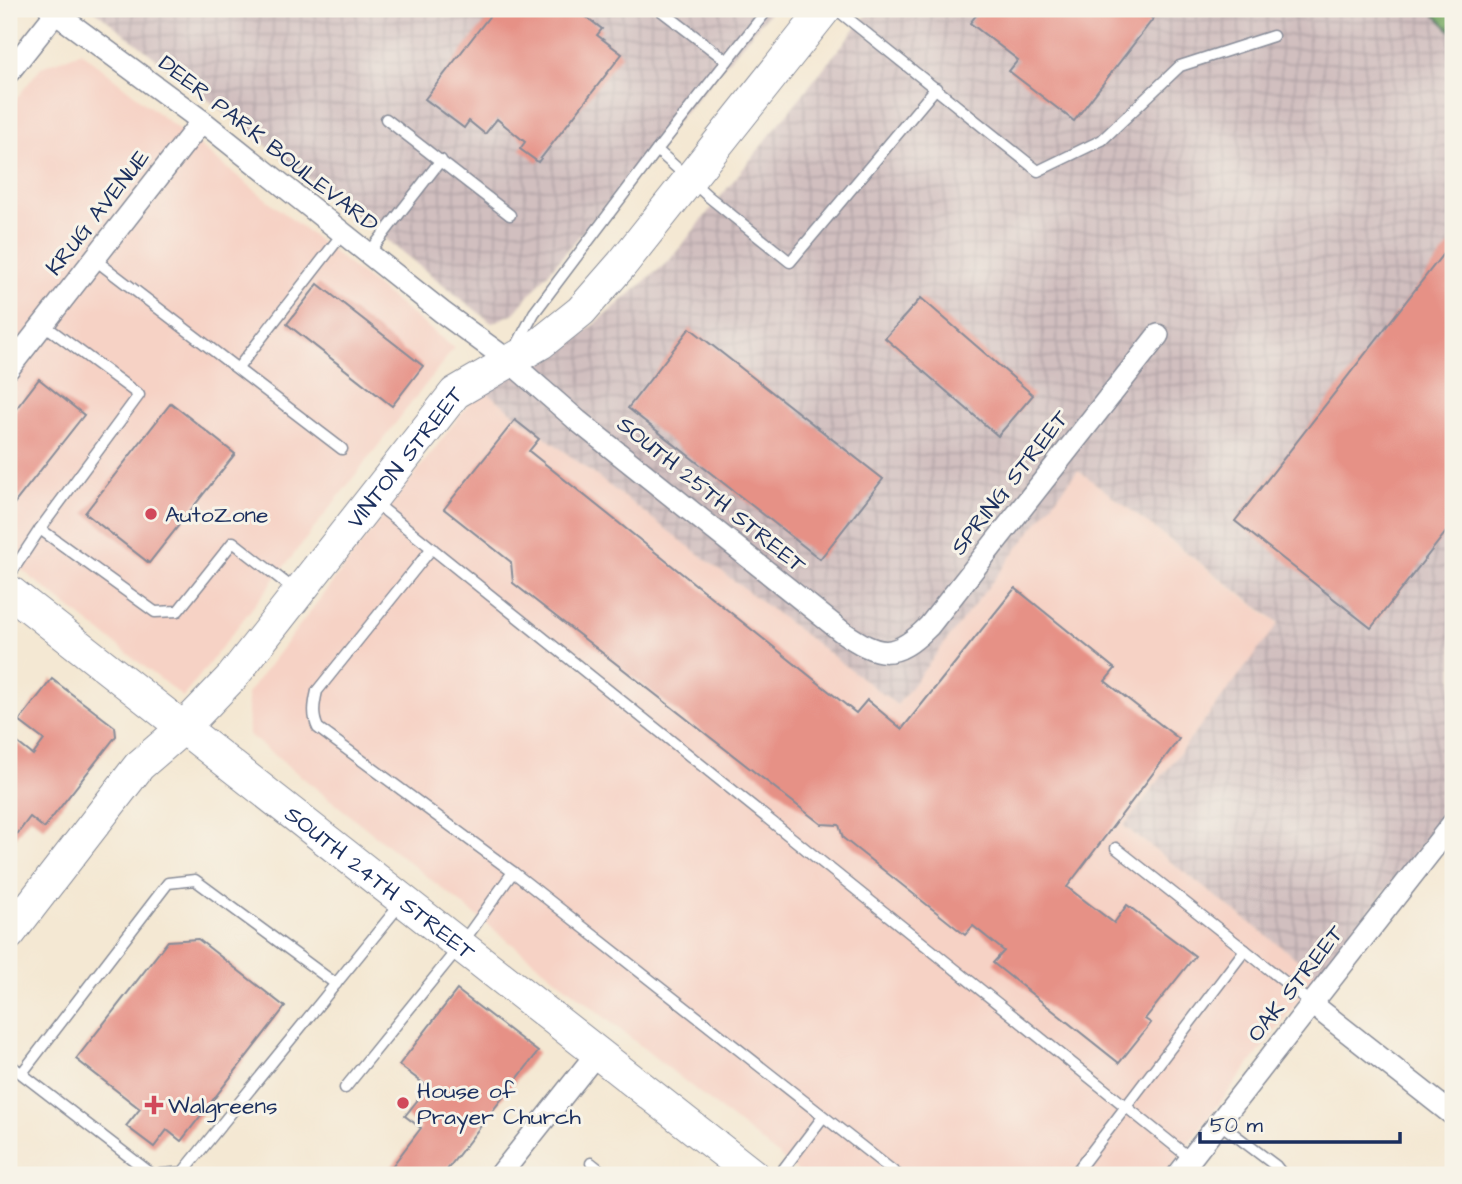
<svg xmlns="http://www.w3.org/2000/svg" width="1462" height="1184" viewBox="0 0 1462 1184" font-family="'Architects Daughter',sans-serif">
	<defs>
		<pattern id="industrial-grid" width="8" height="8" patternUnits="userSpaceOnUse" patternTransform="scale(1.75)"><rect width="8" height="8" fill="#d1bfbf"/><path d="M0 4h8M4 0v8" fill="none" stroke="#b3a4a7"/></pattern>
		<pattern id="forest-firs" width="22" height="20" patternUnits="userSpaceOnUse" patternTransform="scale(1.75)"><rect width="22" height="20" fill="#7bac67"/><path d="M5 1l3.5 6h-7zM16 11l3.5 6h-7z" fill="#648c58"/></pattern>
	</defs>
	<rect width="100%" height="100%" fill="#f7f3e8"/>
	<filter id="ink" filterUnits="userSpaceOnUse"><feTurbulence type="fractalNoise" baseFrequency=".0143" numOctaves="2"/><feDisplacementMap in="SourceGraphic" scale="14" xChannelSelector="R" yChannelSelector="G"/><feConvolveMatrix kernelMatrix="1 2 1 2 8 2 1 2 1" color-interpolation-filters="sRGB"/></filter>
	<filter id="wash" filterUnits="userSpaceOnUse"><feTurbulence type="fractalNoise" baseFrequency=".00686" numOctaves="4" result="noise"/><feDisplacementMap in="SourceGraphic" scale="28" xChannelSelector="R" yChannelSelector="G"/><feGaussianBlur stdDeviation="1.57" result="paint"/><feColorMatrix in="noise" values="0 0 0 0 0 0 0 0 0 0 0 0 0 0 0 0 0 1.4 0 .05"/><feComposite in="paint" operator="in"/></filter>
	<g filter="url(#wash)">
		<rect width="100%" height="100%" fill="#f4e8d3"/>
		<!-- built -->
		<g fill="#f6d2c5">
			<path d="M9,9H14L16,33L9,46Z"/>
			<path d="M81,52L454,348L183,697L9,560V108L41,67Z"/>
			<path d="M481,388L897,705L1077,469L1279,624L1124,826L1318,975L1165,1175H803L249,735L247,694Z"/>
		</g>
		<!-- industrial -->
		<g fill="url(#industrial-grid)">
			<path d="M93,9H772L514,313L492,323Z"/>
			<path d="M871,9H1429L1453,33V806L1318,975L1124,826L1279,623L1078,470L897,705L481,388L557,356L670,260Z"/>
		</g>
		<!-- forest -->
		<path fill="url(#forest-firs)" stroke="#4b6e62" stroke-width="2" d="M1429,9H1453V33Z"/>
		<g id="blocks">
			<!-- building -->
			<g fill="#e69186">
				<path d="M495,9H576L602,29L597,35L622,54L538,162L520,149L525,142L497,119L485,134L469,121L464,128L425,99Z"/>
				<path d="M981,9H1139L1153,19L1074,121L1009,71L1018,60L970,23Z"/>
				<path d="M1453,241V523L1371,628L1235,521Z"/>
				<path d="M318,284L423,366L392,406L287,324Z"/>
				<path d="M921,298L1033,395L998,436L885,338Z"/>
				<path d="M690,328L883,479L820,559L628,408Z"/>
				<path d="M39,379L84,415L9,510V418Z"/>
				<path d="M171,403L235,454L149,563L85,513Z"/>
				<path d="M515,420L539,439L529,451L856,713L867,700L902,729L1015,588L1115,669L1105,681L1179,739L1067,887L1114,923L1127,905L1195,956L1145,1019L1151,1023L1119,1063L993,963L1004,951L973,926L965,935L843,838L839,825L821,824L513,583L511,562L444,509Z"/>
				<path d="M52,679L115,727L116,736L44,828L30,817L9,845V736L33,755L44,740L19,721Z"/>
				<path d="M198,939L285,1007L181,1141L167,1130L154,1147L126,1126L140,1109L76,1059L168,941Z"/>
				<path d="M457,990L538,1052L443,1175H390L387,1173L421,1128L405,1116L428,1087L399,1065Z"/>
			</g>
		</g>
	</g>
	<g filter="url(#ink)">
		<use href="#blocks" fill-opacity="0" stroke="#888c98" stroke-width="2"/>
		<g fill="none" stroke-linecap="round" stroke-linejoin="round">
			<defs>
				<g id="lane">
					<path d="M659,9L727,61"/>
					<path d="M768,9L657,150L709,197L790,262L936,88"/>
					<path d="M836,9L1038,171L1102,140L1180,66L1273,36"/>
					<path d="M386,119L510,215"/>
					<path d="M368,254L441,160"/>
					<path d="M94,259L342,449"/>
					<path d="M516,347L534,313L657,150"/>
					<path d="M238,368L343,233"/>
					<path d="M373,501L1191,1159"/>
					<path d="M40,529L155,612L178,611L233,542L296,591"/>
					<path d="M432,548L317,691C314,704 312,716 318,728L513,872L898,1175"/>
					<path d="M9,576L40,529L139,395L43,324"/>
					<path d="M1116,848L1245,950"/>
					<path d="M9,1064L153,1175L183,1172L403,901"/>
					<path d="M22,1073L168,883L195,880L336,984"/>
					<path d="M345,1088L460,946L513,872"/>
					<path d="M1219,1123L1276,1166L1283,1175"/>
					<path d="M591,1163L606,1175"/>
					<path d="M779,1175L823,1117"/>
					<path d="M1074,1175L1245,950L1312,1004"/>
				</g>
				<g id="street">
					<path d="M50,9L202,121L442,312L509,361L578,421L841,631C879,657 894,661 929,626L1158,335"/>
					<path d="M9,72L55,14"/>
					<path d="M9,368L202,121"/>
					<path d="M1312,1004L1453,1115"/>
					<path d="M500,1175L597,1053"/>
					<path d="M1178,1175L1453,823"/>
				</g>
				<g id="secondary">
					<path id="s1" d="M9,591L753,1175"/>
					<path id="s2" d="M9,934L139,766L183,728L233,676L455,393L541,343L581,311L622,264L825,9"/>
				</g>
			</defs>
			<!-- lane casing -->
			<use href="#lane" stroke="#888c98" stroke-width="13"/>
			<!-- street casing -->
			<use href="#street" stroke="#888c98" stroke-width="24"/>
			<!-- secondary casing -->
			<use href="#secondary" stroke="#888c98" stroke-width="34"/>
			<!-- lane -->
			<use href="#lane" stroke="#fff" stroke-width="10"/>
			<!-- street -->
			<use href="#street" stroke="#fff" stroke-width="21"/>
			<!-- secondary -->
			<use href="#secondary" stroke="#fff" stroke-width="32"/>
		</g>
	</g>
	<!-- markers -->
	<g fill="#d1495b" stroke="#f7f3e8" stroke-width="2.5">
		<circle cx="151" cy="514" r="7"/>
		<circle cx="403" cy="1103" r="7"/>
		<path d="M150.5 1094.5h7v7h7v7h-7v7h-7v-7h-7v-7h7z"/>
	</g>
	<g text-anchor="middle" stroke-width="6" stroke-linejoin="round" paint-order="stroke">
		<!-- street labels -->
		<g font-size="23" fill="#1b2f5e" stroke="#f7f3e8">
			<text transform="translate(269 143) rotate(38)" y="8">DEER PARK BOULEVARD</text>
			<text transform="translate(97 212) rotate(-52)" y="8">KRUG AVENUE</text>
			<text dy="8" stroke="none"><textPath href="#s2" startOffset="621">VINTON STREET</textPath></text>
			<text transform="translate(1009 482) rotate(-52)" y="8">SPRING STREET</text>
			<text transform="translate(712 494) rotate(39)" y="8">SOUTH 25TH STREET</text>
			<text dy="8" stroke="none"><textPath href="#s1" startOffset="472">SOUTH 24TH STREET</textPath></text>
			<text transform="translate(1295 983) rotate(-52)" y="8">OAK STREET</text>
		</g>
		<!-- poi labels -->
		<g font-size="23" fill="#1b2f5e" stroke="#f7f3e8" text-anchor="start">
			<text x="165" y="522">AutoZone</text>
			<text x="417" y="1098">House of<tspan x="417" dy="26">Prayer Church</tspan></text>
			<text x="168" y="1113">Walgreens</text>
		</g>
	</g>
	<!-- margin -->
	<rect width="1462" height="1184" fill="none" stroke="#f7f3e8" stroke-width="35"/>
	<!-- scale -->
	<path d="M1200 1132v10h200v-10" fill="none" stroke="#1b2f5e" stroke-width="3.5"/>
	<text x="1210" y="1132" font-size="21" fill="#1b2f5e" stroke="#f7f3e8" stroke-width="5" paint-order="stroke">50 m</text>
</svg>
